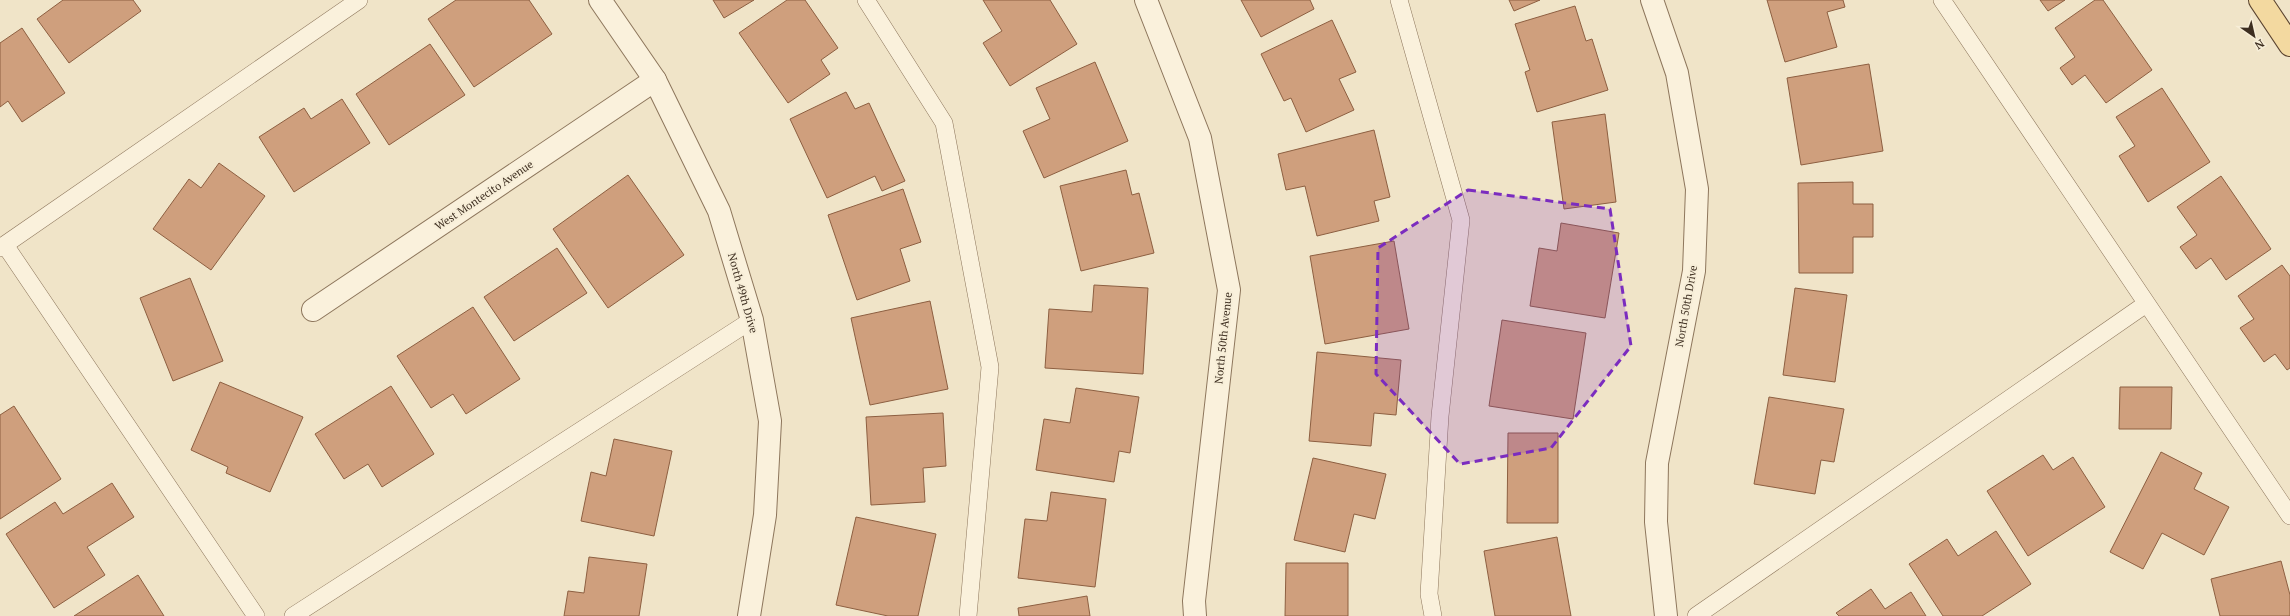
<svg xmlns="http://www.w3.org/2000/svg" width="2290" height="616" viewBox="0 0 2290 616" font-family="'PT Serif',serif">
	<rect width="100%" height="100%" fill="#f0e4c8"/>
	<!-- building -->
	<g fill="#cf9f7d" stroke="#8d5f41">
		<path d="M63,0H133L141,11L69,63L37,19Z"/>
		<path d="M456,0H529L552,34L474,87L428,19Z"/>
		<path d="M713,0H754L724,18Z"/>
		<path d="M787,0H805L838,48L821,60L830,74L788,103L739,33Z"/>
		<path d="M983,0H1050L1077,44L1010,86L983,43L1002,31Z"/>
		<path d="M1241,0H1310L1314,9L1261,37Z"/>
		<path d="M1509,0H1540L1514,11Z"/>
		<path d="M1767,0H1843L1845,7L1827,12L1837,47L1785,62Z"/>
		<path d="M2040,0H2065L2048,11Z"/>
		<path d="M2095,0H2103L2152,70L2106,103L2085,75L2072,85L2060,68L2075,57L2055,28Z"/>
		<path d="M1575,6L1586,41L1592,39L1608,90L1537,112L1525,72L1530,70L1515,24Z"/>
		<path d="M1332,20L1356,72L1339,79L1354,110L1306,132L1291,98L1284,101L1261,54Z"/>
		<path d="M22,28L65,93L22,122L8,101L0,107V43Z"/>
		<path d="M430,44L465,95L389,145L356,94Z"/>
		<path d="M1095,62L1128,141L1044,178L1023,131L1050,119L1036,88Z"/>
		<path d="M1869,64L1883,151L1801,165L1787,78Z"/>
		<path d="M2162,88L2210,162L2148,202L2119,156L2135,146L2116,117Z"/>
		<path d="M846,92L855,109L869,103L905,181L882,191L875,176L827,198L790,119Z"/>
		<path d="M342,99L370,143L294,192L259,137L304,108L311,119Z"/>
		<path d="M1605,114L1616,202L1564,209L1552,122Z"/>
		<path d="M1374,130L1390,197L1374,201L1379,221L1317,236L1305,186L1286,190L1278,154Z"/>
		<path d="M219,163L265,196L211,270L153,229L189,179L201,188Z"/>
		<path d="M1126,170L1132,195L1139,193L1154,253L1081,271L1060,186Z"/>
		<path d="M628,175L684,255L608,308L553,229Z"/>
		<path d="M2221,176L2271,249L2226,280L2211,258L2196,269L2180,247L2197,235L2177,207Z"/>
		<path d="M1853,182V204H1873V237H1853V273H1799L1798,183Z"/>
		<path d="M903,189L921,242L900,249L910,281L857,300L828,215Z"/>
		<path d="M1561,223L1619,233L1605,318L1530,306L1539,248L1557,251Z"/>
		<path d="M1394,241L1409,329L1325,344L1310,256Z"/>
		<path d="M557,248L587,293L514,341L484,297Z"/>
		<path d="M2282,265L2290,276V368L2287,370L2275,354L2264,362L2240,328L2254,319L2238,296Z"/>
		<path d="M190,278L223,361L173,381L140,298Z"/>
		<path d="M1094,285L1148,288L1143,374L1045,368L1049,309L1092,312Z"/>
		<path d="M1795,288L1847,295L1835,382L1783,375Z"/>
		<path d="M930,301L948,389L870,405L851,318Z"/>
		<path d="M473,307L520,379L466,414L453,394L431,408L397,356Z"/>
		<path d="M1502,320L1586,333L1573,419L1489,406Z"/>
		<path d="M1317,352L1401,360L1396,415L1374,413L1371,446L1309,441Z"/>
		<path d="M220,382L303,417L270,492L226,473L228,467L191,450Z"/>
		<path d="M391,386L434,454L382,487L368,464L344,479L315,434Z"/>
		<path d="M2120,387H2172L2171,429H2119Z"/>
		<path d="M1076,388L1139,397L1130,453L1119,451L1114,482L1036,470L1044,419L1070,423Z"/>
		<path d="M1769,397L1844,409L1834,462L1821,460L1815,494L1754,484Z"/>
		<path d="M14,406L61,479L0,519V415Z"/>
		<path d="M943,413L946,466L923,468L925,502L871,505L866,417Z"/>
		<path d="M1508,433H1558V523H1507Z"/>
		<path d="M614,439L672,451L654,536L581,521L591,472L606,476Z"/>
		<path d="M2161,452L2202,473L2194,489L2229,507L2204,555L2162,533L2143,569L2110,552Z"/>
		<path d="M2043,455L2053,470L2073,457L2105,507L2028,556L1987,491Z"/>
		<path d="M1313,458L1386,474L1375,519L1354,514L1345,552L1294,540Z"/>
		<path d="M112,483L134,517L87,547L105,575L54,608L6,534L55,502L63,514Z"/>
		<path d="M1051,492L1106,499L1095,587L1018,578L1025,519L1047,521Z"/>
		<path d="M856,517L936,534L918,616H888L836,605Z"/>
		<path d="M1996,531L2031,584L1982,616H1943L1909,564L1947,539L1958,556Z"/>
		<path d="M1557,537L1571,616H1495L1484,551Z"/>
		<path d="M589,557L647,564L639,616H564L568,591L584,593Z"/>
		<path d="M2281,561L2290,595V616H2220L2211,579Z"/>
		<path d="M1286,563H1348V616H1285Z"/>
		<path d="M138,575L164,616H74Z"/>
		<path d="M1871,589L1885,609L1911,592L1926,616H1839L1836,613Z"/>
		<path d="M1087,596L1090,616H1019L1018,608Z"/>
	</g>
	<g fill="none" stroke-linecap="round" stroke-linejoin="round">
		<defs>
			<g id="service">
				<path d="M866,0L944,123L990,367L968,616"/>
				<path d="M1399,0L1461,220L1440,416L1429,594L1433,616"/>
				<path d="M1942,0L2290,516"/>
				<path d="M5,245L256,616"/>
				<path d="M0,248L359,0"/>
				<path d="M293,616L752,320"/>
				<path d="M1696,616L2146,304"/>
			</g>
			<g id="minor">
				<path d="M600,0L655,80L719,211L752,320L770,421L765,515L749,616"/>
				<path d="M1146,0L1200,138L1229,290L1194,601L1195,616"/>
				<path d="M1652,0L1677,73L1697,189L1694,271L1657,463L1656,522L1666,616"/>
				<path d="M313,310L655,80"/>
			</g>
			<path id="primary" d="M2260,0L2290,45"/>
		</defs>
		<!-- service casing -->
		<use href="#service" stroke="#8d765c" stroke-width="18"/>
		<!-- minor casing -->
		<use href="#minor" stroke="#8d765c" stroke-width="24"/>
		<!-- primary casing -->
		<use href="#primary" stroke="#5b4430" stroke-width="24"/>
		<!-- service -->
		<use href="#service" stroke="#faf1dc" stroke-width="17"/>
		<!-- minor -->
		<use href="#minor" stroke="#faf1dc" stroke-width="22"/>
		<!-- primary -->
		<use href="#primary" stroke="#f3d9a0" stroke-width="22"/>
	</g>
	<!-- marked area -->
	<path fill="#7b2cbf" fill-opacity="0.2" stroke="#7b2cbf" stroke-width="3" stroke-dasharray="8 5" stroke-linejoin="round" d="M1468,190L1610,209L1631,346L1551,448L1460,464L1376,374L1378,248Z"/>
	<g text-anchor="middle" stroke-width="4" stroke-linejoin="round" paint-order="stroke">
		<!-- street labels -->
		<g font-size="11" fill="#3d2e20" stroke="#f7eed8">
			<text transform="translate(484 195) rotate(-34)" y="4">West Montecito Avenue</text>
			<text transform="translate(743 293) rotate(74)" y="4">North 49th Drive</text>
			<text transform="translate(1686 306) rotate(-80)" y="4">North 50th Drive</text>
			<text transform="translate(1223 338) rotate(-84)" y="4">North 50th Avenue</text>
		</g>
	</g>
	<!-- north arrow -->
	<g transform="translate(2254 36) rotate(146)" stroke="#f7eed8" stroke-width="3" paint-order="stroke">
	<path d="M0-3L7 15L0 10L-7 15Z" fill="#3d2e20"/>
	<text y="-6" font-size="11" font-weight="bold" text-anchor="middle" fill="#3d2e20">N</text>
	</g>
</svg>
